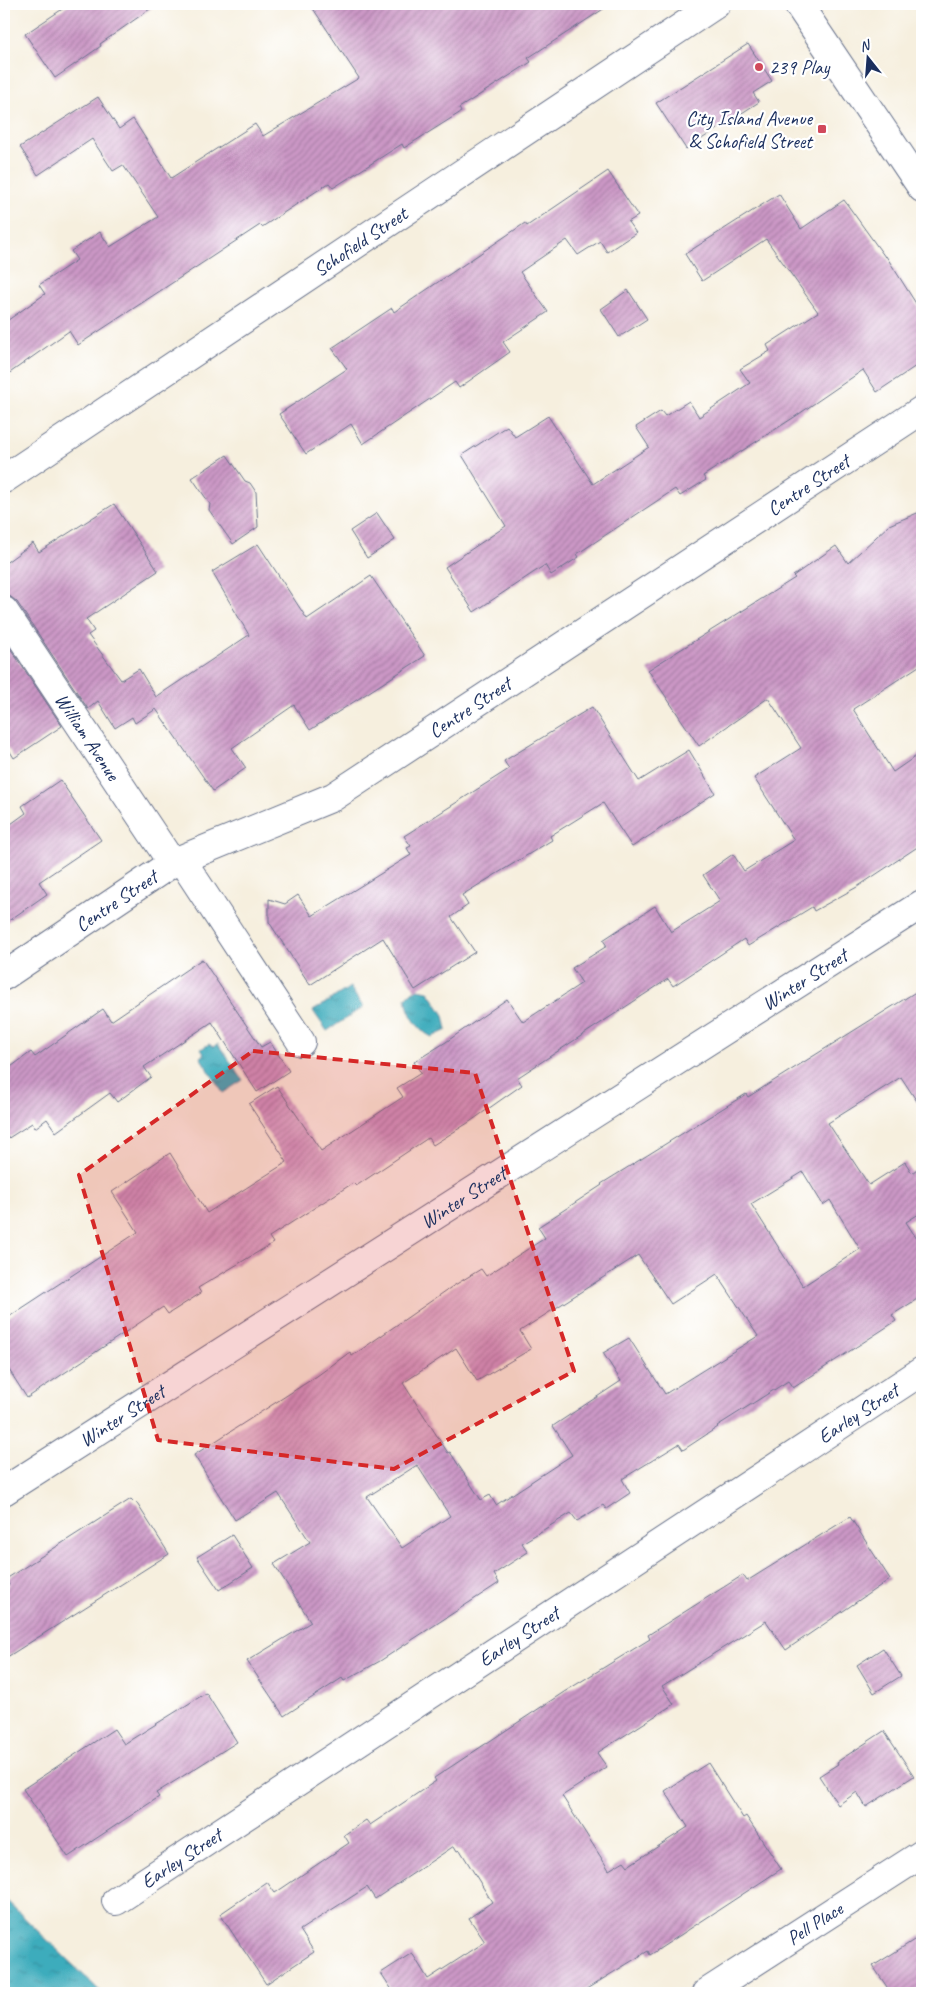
<svg xmlns="http://www.w3.org/2000/svg" width="926" height="1997" viewBox="0 0 926 1997" font-family="Caveat,sans-serif">
	<defs>
		<pattern id="water-ripples" width="26" height="14" patternUnits="userSpaceOnUse" patternTransform="scale(1.25)"><rect width="26" height="14" fill="#3eacbc"/><path d="M2 4q2-2 4 0t4 0M15 11q2-2 4 0t4 0" fill="none" stroke="#338c9c"/></pattern>
		<pattern id="building-hatch" width="6" height="6" patternUnits="userSpaceOnUse" patternTransform="scale(1.25)"><rect width="6" height="6" fill="#cc98c6"/><path d="M-1 1l2-2M0 6l6-6M5 7l2-2" fill="none" stroke="#a57ca4"/></pattern>
	</defs>
	<rect width="100%" height="100%" fill="#fff"/>
	<filter id="ink" filterUnits="userSpaceOnUse"><feTurbulence type="fractalNoise" baseFrequency=".02" numOctaves="2"/><feDisplacementMap in="SourceGraphic" scale="10" xChannelSelector="R" yChannelSelector="G"/><feConvolveMatrix kernelMatrix="1 2 1 2 8 2 1 2 1" color-interpolation-filters="sRGB"/></filter>
	<filter id="wash" filterUnits="userSpaceOnUse"><feTurbulence type="fractalNoise" baseFrequency=".0096" numOctaves="4" result="noise"/><feDisplacementMap in="SourceGraphic" scale="20" xChannelSelector="R" yChannelSelector="G"/><feGaussianBlur stdDeviation="1.12" result="paint"/><feColorMatrix in="noise" values="0 0 0 0 0 0 0 0 0 0 0 0 0 0 0 0 0 1.4 0 .05"/><feComposite in="paint" operator="in"/></filter>
	<g filter="url(#wash)">
		<rect width="100%" height="100%" fill="#f6efde"/>
		<!-- water -->
		<g fill="url(#water-ripples)" stroke="#2c6e8d">
			<path d="M350,987L363,1007L327,1031L313,1011Z"/>
			<path d="M418,989L428,991L444,1015L447,1030L432,1037C418,1031 407,1012 406,998L412,992Z"/>
			<path d="M209,1044L213,1047L218,1044L243,1080L223,1093L200,1057L204,1054L201,1049Z"/>
			<path d="M4,1898L102,1993H4Z"/>
		</g>
		<g id="blocks">
			<!-- building -->
			<g fill="url(#building-hatch)" fill-rule="evenodd">
				<path d="M70,4H157L100,44L101,46L55,78L25,34Z"/>
				<path d="M310,4H611L528,58L531,62L459,108L461,112L404,148L402,144L333,188L329,183L262,227L260,225L78,345L69,331L4,377V323L45,294L39,285L77,260L71,251L100,232L110,247L158,217L123,165L113,171L92,139L38,175L20,147L98,97L119,129L133,119L171,178L255,124L263,136L359,78Z"/>
				<path d="M748,44L772,81L753,93L759,102L686,149L656,103Z"/>
				<path d="M608,171L638,216L628,222L636,233L607,252L600,241L578,255L567,240L520,272L548,312L503,342L510,352L459,388L455,382L363,444L351,424L306,454L279,414L347,369L332,348L392,308L394,312L525,223L527,226Z"/>
				<path d="M779,194L801,229L844,200L885,257L886,256L922,313V362L877,392L863,370L796,416L703,476L706,480L680,496L675,489L577,554L579,557L551,575L545,565L474,612L445,567L506,526L462,455L507,426L515,437L548,416L593,484L649,447L636,427L661,411L665,416L689,401L699,417L750,383L740,369L770,351L767,345L818,312L766,239L702,281L685,254Z"/>
				<path d="M628,290L647,319L619,337L601,309Z"/>
				<path d="M227,455L245,481L250,483L256,492L258,527L233,544L209,510L210,504L192,478Z"/>
				<path d="M114,504L158,571L86,619L94,631L88,635L121,680L139,669L156,697L249,635L212,572L258,544L307,619L371,576L425,656L310,730L294,705L232,748L246,768L213,791L156,709L135,723L132,717L115,728L98,701L88,709L17,602L11,597L4,595V564L33,543L39,552Z"/>
				<path d="M922,511V664L853,709L893,772L922,752V844L857,887L814,911L812,907L748,946L744,939L673,986L668,979L517,1078L522,1085L471,1121L433,1145L428,1138L356,1186L353,1183L269,1237L273,1243L198,1288L201,1293L168,1314L163,1307L27,1398L4,1362V1320L138,1232L112,1192L170,1153L207,1213L287,1162L249,1104L277,1086L321,1151L403,1097L397,1088L421,1073L414,1062L446,1042L507,999L523,1022L582,983L572,968L607,946L603,940L655,906L671,932L720,901L703,875L733,854L744,871L794,840L754,778L801,748L768,698L699,746L648,670L795,578L793,576L836,546L848,563L889,525Z"/>
				<path d="M377,513L395,540L367,558L350,531Z"/>
				<path d="M4,639L62,726L14,758L4,742Z"/>
				<path d="M592,707L639,781L689,750L715,793L632,847L603,803L550,836L552,840L462,895L468,905L451,917L475,952L415,990L383,938L310,985L269,922V899L285,904L298,895L312,916L411,855L407,848L411,846L404,836L509,769L504,761Z"/>
				<path d="M60,780L101,840L39,882L47,894L4,924V829L26,813L22,806Z"/>
				<path d="M202,959L261,1047L270,1042L289,1071L257,1092L212,1022L144,1067L151,1077L117,1102L110,1093L56,1132L47,1119L35,1128L32,1123L4,1141V1072L31,1052L35,1057L103,1009L111,1021Z"/>
				<path d="M922,988V1109L901,1077L828,1123L869,1185L905,1162L912,1173L922,1165V1212L906,1222L922,1247V1296L892,1315L896,1321L793,1388L788,1381L717,1426L718,1427L683,1450L679,1444L622,1479L630,1493L606,1509L603,1505L577,1521L571,1513L522,1543L528,1552L494,1574L499,1583L380,1661L344,1681L342,1678L284,1716L247,1661L311,1622L274,1564L310,1542L278,1493L235,1520L194,1455L317,1376L350,1352L352,1356L450,1288L481,1269L486,1276L545,1238L538,1227L602,1185L601,1184L746,1094L748,1097ZM803,1172L823,1205L830,1200L860,1249L803,1286L751,1204ZM638,1255L671,1304L717,1274L758,1336L665,1394L629,1338L603,1353L621,1381L553,1426L572,1455L496,1505L490,1495L481,1500L450,1452L448,1453L403,1383L456,1348L477,1381L531,1349L520,1331ZM417,1465L450,1516L402,1548L367,1497Z"/>
				<path d="M131,1499L135,1503L136,1502L169,1554L4,1659V1589L9,1585L6,1579Z"/>
				<path d="M850,1517L890,1579L786,1650L766,1621L662,1686L674,1704L597,1753L607,1767L562,1796L609,1870L624,1861L628,1866L688,1827L665,1791L708,1763L743,1818L746,1816L781,1869L650,1955L648,1951L580,1993H394L381,1973L412,1953L428,1979L485,1942L469,1918L492,1902L460,1850L457,1851L454,1846L375,1899L367,1887L300,1930L314,1952L266,1984L220,1914L267,1882L275,1893L349,1843L344,1835L366,1820L370,1825L436,1781L434,1778L564,1692L650,1639L648,1635L743,1575L747,1581Z"/>
				<path d="M232,1535L253,1568L219,1590L197,1557Z"/>
				<path d="M883,1648L901,1676L874,1693L857,1665Z"/>
				<path d="M206,1693L237,1742L156,1793L159,1797L68,1857L23,1789L114,1729L124,1744Z"/>
				<path d="M884,1731L914,1776L866,1807L857,1792L838,1805L819,1776L838,1764L837,1762Z"/>
				<path d="M922,1935V1993H891L873,1966Z"/>
			</g>
		</g>
	</g>
	<g filter="url(#ink)">
		<use href="#blocks" fill-opacity="0" stroke="#68728b" stroke-width="1"/>
		<g fill="none" stroke-linecap="round" stroke-linejoin="round">
			<defs>
				<g id="minor">
					<path id="s1" d="M4,479L716,4"/>
					<path id="s2" d="M4,611L172,863"/>
					<path d="M181,859L301,1042"/>
					<path id="s3" d="M4,976L172,863L333,797L922,410"/>
					<path id="s4" d="M4,1491L922,904"/>
					<path id="s5" d="M116,1901L922,1371"/>
					<path id="s6" d="M706,1993L922,1854"/>
				</g>
				<path id="major" d="M798,4L922,188"/>
			</defs>
			<!-- minor casing -->
			<use href="#minor" stroke="#68728b" stroke-width="30"/>
			<!-- major casing -->
			<use href="#major" stroke="#68728b" stroke-width="30"/>
			<!-- minor -->
			<use href="#minor" stroke="#fff" stroke-width="28"/>
			<!-- major -->
			<use href="#major" stroke="#fff" stroke-width="28"/>
		</g>
	</g>
	<!-- marked area -->
	<path fill="#d62828" fill-opacity="0.2" stroke="#d62828" stroke-width="4" stroke-dasharray="10 6" stroke-linejoin="round" d="M253,1051L475,1073L574,1371L394,1469L158,1440L79,1175Z"/>
	<!-- markers -->
	<g fill="#d1495b" stroke="#fff" stroke-width="2">
		<circle cx="759" cy="67" r="5"/>
		<rect x="817" y="124" width="10" height="10" rx="2.5"/>
	</g>
	<g text-anchor="middle" stroke-width="4.5" stroke-linejoin="round" paint-order="stroke">
		<!-- poi labels -->
		<g font-size="20" fill="#1b2f5e" stroke="#fff" text-anchor="start">
			<text x="769" y="74">239 Play</text>
			<text x="812" y="125" text-anchor="end">City Island Avenue<tspan x="812" dy="23">&amp; Schofield Street</tspan></text>
		</g>
		<!-- street labels -->
		<g font-size="20" fill="#1b2f5e" stroke="#fff">
			<text dy="7" stroke="none"><textPath href="#s1" startOffset="428">Schofield Street</textPath></text>
			<text dy="7" stroke="none"><textPath href="#s3" startOffset="945">Centre Street</textPath></text>
			<text dy="7" stroke="none"><textPath href="#s3" startOffset="540">Centre Street</textPath></text>
			<text dy="7" stroke="none"><textPath href="#s2" startOffset="151">William Avenue</textPath></text>
			<text dy="7" stroke="none"><textPath href="#s3" startOffset="135">Centre Street</textPath></text>
			<text dy="7" stroke="none"><textPath href="#s4" startOffset="950">Winter Street</textPath></text>
			<text dy="7" stroke="none"><textPath href="#s4" startOffset="545">Winter Street</textPath></text>
			<text dy="7" stroke="none"><textPath href="#s5" startOffset="888">Earley Street</textPath></text>
			<text dy="7" stroke="none"><textPath href="#s4" startOffset="140">Winter Street</textPath></text>
			<text dy="7" stroke="none"><textPath href="#s5" startOffset="482">Earley Street</textPath></text>
			<text dy="7" stroke="none"><textPath href="#s5" startOffset="78">Earley Street</textPath></text>
			<text dy="7" stroke="none"><textPath href="#s6" startOffset="129">Pell Place</textPath></text>
		</g>
	</g>
	<!-- margin -->
	<rect width="926" height="1997" fill="none" stroke="#fff" stroke-width="20"/>
	<!-- north arrow -->
	<g transform="translate(868 58) rotate(343)" stroke="#ffffff" stroke-width="4" paint-order="stroke">
	<path d="M0-4L9 19L0 12L-9 19Z" fill="#1b2f5e"/>
	<text y="-8" font-size="14" font-weight="bold" text-anchor="middle" fill="#1b2f5e">N</text>
	</g>
</svg>
